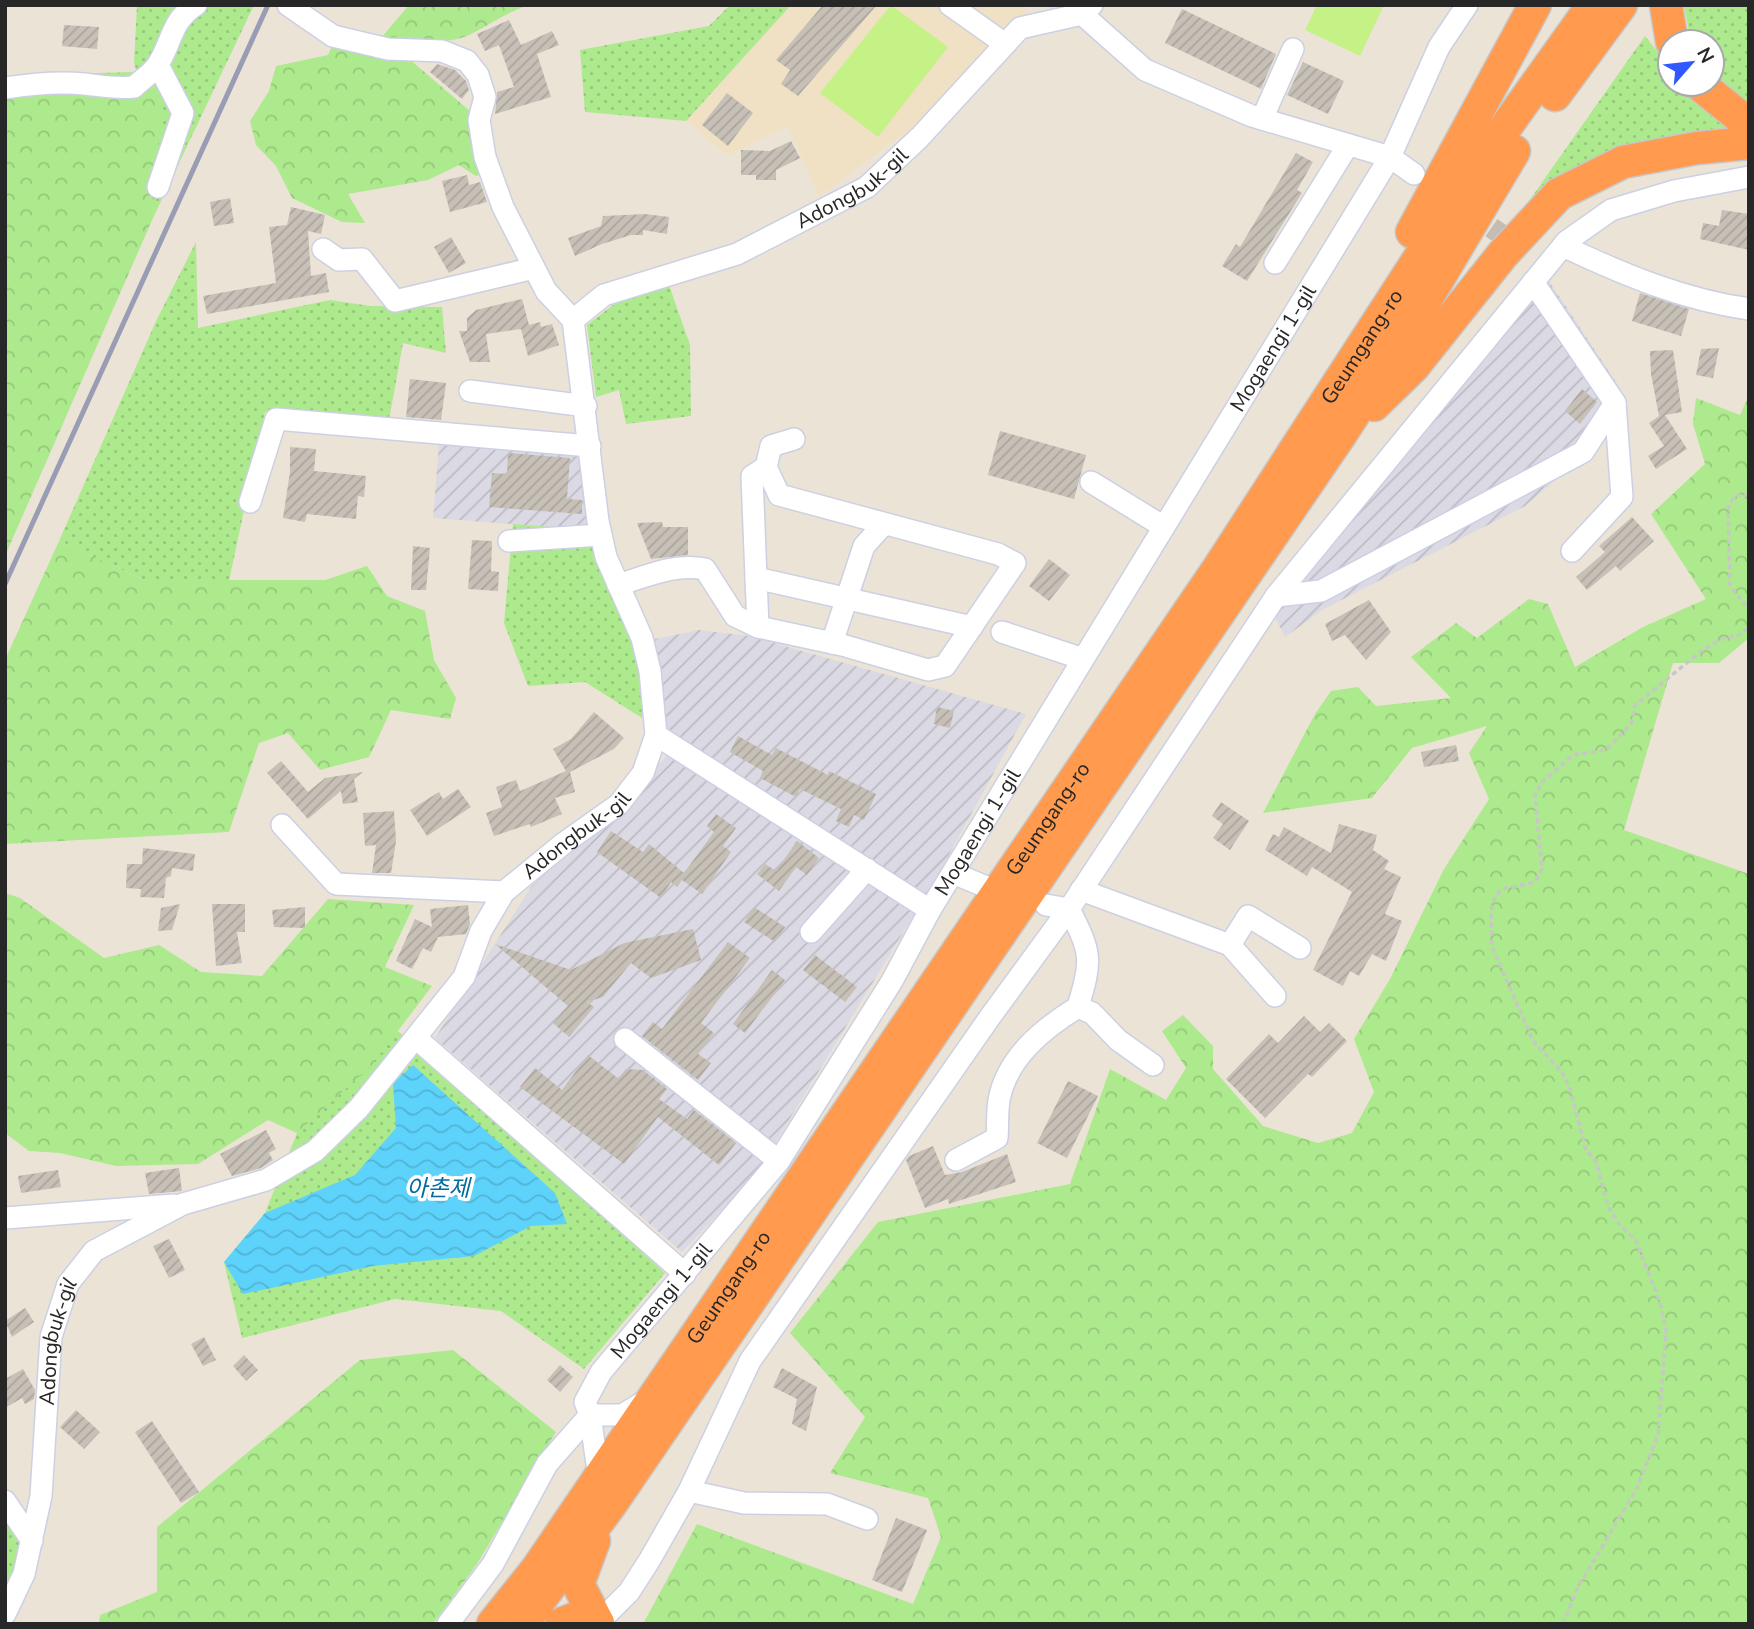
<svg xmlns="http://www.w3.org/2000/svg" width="1754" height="1629" viewBox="0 0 1754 1629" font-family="'Nunito Sans','Noto Sans KR',sans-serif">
	<defs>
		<pattern id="industrial-furrows" width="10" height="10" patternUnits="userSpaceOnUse" patternTransform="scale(1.75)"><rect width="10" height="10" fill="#dbd9e3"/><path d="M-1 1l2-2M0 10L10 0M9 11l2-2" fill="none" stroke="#bcbac3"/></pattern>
		<pattern id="grass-dots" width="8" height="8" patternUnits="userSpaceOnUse" patternTransform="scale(1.75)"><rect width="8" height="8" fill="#ade98d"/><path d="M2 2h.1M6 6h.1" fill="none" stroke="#95c87a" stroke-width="1.8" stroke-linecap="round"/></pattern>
		<pattern id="forest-crowns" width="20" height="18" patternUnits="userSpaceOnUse" patternTransform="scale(1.75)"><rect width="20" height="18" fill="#ade98d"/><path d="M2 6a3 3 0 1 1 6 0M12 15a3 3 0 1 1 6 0" fill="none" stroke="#95c87a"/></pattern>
		<pattern id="water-waves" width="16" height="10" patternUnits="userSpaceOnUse" patternTransform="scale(1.75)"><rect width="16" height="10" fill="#5dd2fa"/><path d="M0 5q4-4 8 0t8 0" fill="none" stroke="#51b4d6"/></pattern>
		<pattern id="building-hatch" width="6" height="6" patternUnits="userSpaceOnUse" patternTransform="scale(1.75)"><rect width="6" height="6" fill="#c7c0b7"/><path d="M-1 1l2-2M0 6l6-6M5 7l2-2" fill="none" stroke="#aba59d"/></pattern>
	</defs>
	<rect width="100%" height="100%" fill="#ece3d7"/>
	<!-- industrial -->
	<g fill="url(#industrial-furrows)">
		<path d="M1549,281L1620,388L1606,437L1525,506L1322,610L1285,637L1274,615Z"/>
		<path d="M439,444L584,452L588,530L433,518Z"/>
		<path d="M699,630L749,636L1026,714L934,882L755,1176L682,1252L435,1038L531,887L666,757L655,639Z"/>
	</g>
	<!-- education -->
	<path fill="#f0e1c4" d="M791,5H1023L1028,15L916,124L819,197L788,126L728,156L686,121Z"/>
	<!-- grass -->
	<g fill="url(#grass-dots)">
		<path d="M254,5L153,218L157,157L134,62L137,6Z"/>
		<path d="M730,5H791L686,121L585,112L580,50L709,26Z"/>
		<path d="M1684,5H1749V106L1712,81V42H1691Z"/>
		<path d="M1645,36L1670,67V84H1686L1749,130L1581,170L1531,198Z"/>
		<path d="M196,242L198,328L330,300L370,306L442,307L446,353L403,343L389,420L265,412L229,581L144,580L59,541L157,319Z"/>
		<path d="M669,285L690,345L691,416L626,424L619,390L596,397L587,325L613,305Z"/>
		<path d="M513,524L588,530L620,606L645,681L642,718L585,682L528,686L504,623Z"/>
		<path d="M398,1031L665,1273L584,1369L501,1311L395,1299L242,1338L224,1262L265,1213L297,1133Z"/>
		<path d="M5,1518L28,1554L5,1599Z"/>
	</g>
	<!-- forest -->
	<g fill="url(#forest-crowns)">
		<path d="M409,5H529C507,12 490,25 469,35C444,46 408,41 381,38Z"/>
		<path d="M332,46L407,57L471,112L484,174L476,176L459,165L428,180L348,194L365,223L342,222L292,198L276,166L256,145L250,121L269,91L276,66L328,55Z"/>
		<path d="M136,72L162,92L153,218L5,556V80L15,75Z"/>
		<path d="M1749,395V638L1719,663H1673L1624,830L1749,874V1624H643L697,1524L913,1604L941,1537L928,1498L830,1473L865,1417L790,1333L878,1222L1070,1184L1110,1069L1166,1100L1186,1068L1162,1031L1183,1015L1213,1046V1069L1263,1126L1318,1143L1352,1133L1374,1092L1354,1039L1390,979L1444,869L1489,799L1469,753L1487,726L1412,748L1372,798L1263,813L1315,714L1331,691L1358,687L1376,706L1451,698L1411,657L1456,623L1477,638L1529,599L1548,604L1575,667L1643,627L1706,599L1651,514L1705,464L1693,424L1696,398L1740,415Z"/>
		<path d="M59,541L144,580H325L367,566L387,596L425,611L434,660L456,698L450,719L391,710L369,757L320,770L288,733L259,743L229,832L5,844V660Z"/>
		<path d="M5,893L20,898L104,958L159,945L201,972L262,976L328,899L414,905L385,967L432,986L372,1065L297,1133L268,1120L198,1164L116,1166L60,1153L29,1151L5,1133Z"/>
		<path d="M453,1350L556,1432L477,1564L433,1624H99L100,1615L157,1592V1527L360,1360Z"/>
	</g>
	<!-- pitch -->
	<g fill="#c5f287">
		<path d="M891,5L948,47L878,137L820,93Z"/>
		<path d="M1317,5H1384L1360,56L1305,30Z"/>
	</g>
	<!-- water -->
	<path fill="url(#water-waves)" d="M413,1065L555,1193L567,1224L531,1226L474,1256L373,1266L243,1294L224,1262L265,1213L355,1175L396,1128L393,1083Z"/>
	<!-- building -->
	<g fill="url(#building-hatch)">
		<path d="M823,5H877L798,96L781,84L790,70L776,60Z"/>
		<path d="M1182,9L1276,54L1261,89L1165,43Z"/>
		<path d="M509,20L521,45L552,31L559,45L537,54L551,97L495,114L497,92L514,87L499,45L485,51L477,34Z"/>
		<path d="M64,25L99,27L97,49L62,46Z"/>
		<path d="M1303,62L1344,81L1328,114L1287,95Z"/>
		<path d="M437,64L455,70L466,81L469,90L462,99L430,72Z"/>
		<path d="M727,93L753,113L728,146L702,125Z"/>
		<path d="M791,141L800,158L776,170V180H756V175H741V150L770,151Z"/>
		<path d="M1296,153L1313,162L1297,190L1302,193L1247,281L1222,266L1236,244L1240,247Z"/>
		<path d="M467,175L469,185L480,182L487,202L450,212L442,181Z"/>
		<path d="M230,198L234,223L214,226L210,202Z"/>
		<path d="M291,207L325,215L321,234L308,231L311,276L326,273L329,292L207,314L203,296L276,283L269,227L287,225Z"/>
		<path d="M1722,210L1749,214V250L1700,239L1703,223L1719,226Z"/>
		<path d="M645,214L669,217L667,234L643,230V235H631L602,244L575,256L568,238L601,226L603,216Z"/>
		<path d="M451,237L466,263L449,273L434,247Z"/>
		<path d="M1640,293L1689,309L1681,336L1632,321Z"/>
		<path d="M522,299L529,325L540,322L541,327L552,324L559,345L528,356L521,329L486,334L490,362H470L459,331H467V318L476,310Z"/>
		<path d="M1719,348L1713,378L1696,375L1701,349Z"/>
		<path d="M1673,350L1682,412L1665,415L1687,449L1656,469L1648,456L1664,446L1649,423L1659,416L1651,374L1650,351Z"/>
		<path d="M410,379L446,383L441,420L406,417Z"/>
		<path d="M1582,389L1597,402L1580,424L1565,411Z"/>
		<path d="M1000,431L1086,455L1074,499L988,475Z"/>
		<path d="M290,447L316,449L314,471L366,476L364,497L358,496L356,519L307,514L305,522L283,518L290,472Z"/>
		<path d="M508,453L570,458L567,499L582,500V514L489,507L492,473L507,474Z"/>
		<path d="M1632,517L1654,541L1620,571L1616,566L1587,590L1576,577L1605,552L1599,546Z"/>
		<path d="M662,522L663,527H688V555L651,559L637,523Z"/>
		<path d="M472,540L492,541L491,571L499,572L498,591L468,589Z"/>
		<path d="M413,546L430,548L426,590H411Z"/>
		<path d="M1049,559L1070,575L1049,601L1029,586Z"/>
		<path d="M1369,600L1391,632L1366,660L1345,635L1332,641L1325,624Z"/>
		<path d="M937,707L954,711L950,728L934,724Z"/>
		<path d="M594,712L624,738L614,749L570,772L575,792L555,798L562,814L531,827L530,824L494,836L486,813L502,807L496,787L516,780L520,791L566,771L553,749L571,739Z"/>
		<path d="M738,736L772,755L776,748L828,775L829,771L876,794L864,820L854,815L849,827L836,821L841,809L800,789L796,797L760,778L763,771L730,752Z"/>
		<path d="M1456,745L1459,761L1424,767L1421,752Z"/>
		<path d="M281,761L308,792L325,778L363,772L354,779L358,802L343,804L341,791L308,819L267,773Z"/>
		<path d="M458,789L471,807L427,836L410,810L439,792L443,799Z"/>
		<path d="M1221,802L1249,821L1230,850L1213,838L1223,824L1212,816Z"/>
		<path d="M394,811L396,841L391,873H372L376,845L365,846L363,813Z"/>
		<path d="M716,814L736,828L723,846L731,852L702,894L682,880L677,887L671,882L661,898L597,852L611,831L643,852L649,844L684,873L714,832L707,826Z"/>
		<path d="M1339,824L1377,835L1373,850L1389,861L1384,869L1401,877L1385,914L1402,921L1386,961L1372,954L1359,976L1350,971L1343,986L1313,970L1352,892L1312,867L1307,876L1265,850L1273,834L1279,837L1284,827L1331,853Z"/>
		<path d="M797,841L819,858L807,875L796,867L779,891L757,874L765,864L776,871Z"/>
		<path d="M143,848L195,854L193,871L172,868L171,876L166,878L164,898L140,897L141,889L126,888L127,864H142Z"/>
		<path d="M180,904L172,930L158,931L161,908Z"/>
		<path d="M212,904H245V932H237L242,963L216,966Z"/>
		<path d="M468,905L470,924L466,934L438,937L431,952L423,948L412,969L396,961L415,919L432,927L430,909Z"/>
		<path d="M305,907V928L274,927L272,910Z"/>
		<path d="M754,907L785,927L775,942L744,922Z"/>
		<path d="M693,929L701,960L651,978L631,963L603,997L587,1002L594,1007L569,1037L553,1023L568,1006L495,944L571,970L624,943Z"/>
		<path d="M728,942L750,958L701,1023L714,1033L698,1054L711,1063L698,1080L642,1036L653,1022L662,1029Z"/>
		<path d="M815,955L857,987L845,1002L803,970Z"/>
		<path d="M772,970L785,980L745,1033L733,1024Z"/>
		<path d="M1304,1016L1320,1032L1329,1023L1347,1041L1312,1077L1308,1074L1265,1118L1226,1079L1269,1034L1278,1043Z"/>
		<path d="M588,1055L619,1079L626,1069L643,1070L667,1089L659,1099L687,1119L694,1110L736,1143L719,1165L658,1117L624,1164L520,1087L535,1068L562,1090Z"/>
		<path d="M1068,1081L1098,1096L1067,1158L1037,1143Z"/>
		<path d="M266,1130L276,1149L269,1153L273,1160L261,1168L232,1176L220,1154Z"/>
		<path d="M933,1146L945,1175L962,1172L1007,1154L1016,1182L949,1204L948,1199L925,1208L906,1160L909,1156Z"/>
		<path d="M179,1168L182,1191L149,1194L145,1173Z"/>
		<path d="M58,1170L61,1187L21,1193L18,1176Z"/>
		<path d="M169,1239L185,1270L169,1278L153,1246Z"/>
		<path d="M25,1308L34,1322L12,1337L5,1321Z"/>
		<path d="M204,1337L216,1360L203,1366L191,1344Z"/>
		<path d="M244,1355L258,1370L246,1381L233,1366Z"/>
		<path d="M560,1365L573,1377L560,1392L547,1380Z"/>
		<path d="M782,1368L817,1387L806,1431L792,1424L797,1399L773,1387Z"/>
		<path d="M23,1369L35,1390L34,1399L25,1404L22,1398L5,1408V1379Z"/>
		<path d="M76,1410L100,1432L84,1449L60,1427Z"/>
		<path d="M152,1421L199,1492L181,1503L135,1432Z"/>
		<path d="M896,1518L927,1530L902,1592L872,1580Z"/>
	</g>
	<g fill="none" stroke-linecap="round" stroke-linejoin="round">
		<!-- minor-tunnel -->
		<path stroke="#c5bdb4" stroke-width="21" stroke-dasharray="21 10" stroke-linecap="butt" d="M1466,210L1522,249"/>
		<defs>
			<g id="minor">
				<path d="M950,5L1005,44"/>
				<path d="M1082,14L1145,70L1252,116L1390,157L1414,174"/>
				<path d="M158,65L183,113L158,187"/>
				<path d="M5,88C31,84 58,81 84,84C101,86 116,89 134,87C141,80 153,73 158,64C172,43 171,20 196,5"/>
				<path d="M1262,119L1293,49"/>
				<path d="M1563,246C1622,274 1684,300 1749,309"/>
				<path d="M323,249L339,260L362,259L395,301L534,268"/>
				<path d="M1275,263L1348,145"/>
				<path id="s1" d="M573,320L604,295L737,254L867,187L920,137L1020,28L1082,14L1092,5"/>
				<path d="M470,391L586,406"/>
				<path d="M766,467L752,476L756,578L972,627"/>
				<path d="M1091,482L1164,527"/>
				<path d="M250,502L276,419L590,446"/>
				<path d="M509,541L601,535"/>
				<path d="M1572,551L1622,497L1615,403"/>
				<path d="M756,578L758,627L842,645L928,670L945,666L1015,563L998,554L779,495L766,467L771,446L794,439"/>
				<path d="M618,585C647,576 675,563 705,569L735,616L758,627"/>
				<path d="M1276,596L1321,591L1583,452L1615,403L1533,282"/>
				<path d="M1002,632L1083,659"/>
				<path d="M832,643L864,546L883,525"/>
				<path d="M656,735L930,910"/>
				<path d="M282,825L336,884L504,892"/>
				<path d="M953,873L984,886"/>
				<path d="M1081,890L1230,945L1275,996"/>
				<path d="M811,932L867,869"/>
				<path d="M1230,945L1248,916L1300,948"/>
				<path d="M1078,1007L1092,1013L1118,1040L1153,1065"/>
				<path d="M416,1038L685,1274"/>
				<path d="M625,1039L779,1161"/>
				<path d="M956,1160L997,1138C998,1126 997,1112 999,1100C1007,1057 1044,1028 1078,1007C1092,959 1092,954 1069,909L1046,905"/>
				<path d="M5,1218L174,1205"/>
				<path d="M590,1415H622L647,1400"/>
				<path id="s2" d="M599,1478L590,1415L585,1402L601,1372L779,1161L892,981L930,910L1390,157L1439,47L1467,5"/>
				<path d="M689,1491L744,1503L827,1504L867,1519"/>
				<path d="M5,1501L32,1541"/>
				<path id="s3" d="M5,1614L24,1574L41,1496L51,1337L68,1284L94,1251L183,1204L266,1180L315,1151L359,1108L464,977L481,931L504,892L564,843L619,804L643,773L656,735L650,671L642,638L606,557L598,521L573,320L546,291L503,207L485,157L479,120L485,97L478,75L467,61L442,51L388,49L333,36L288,5"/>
				<path d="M598,1623L629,1592L649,1561L689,1491L750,1361L990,1017L1069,909L1276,596L1567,241L1611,210L1674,191L1749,177"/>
				<path d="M448,1624L493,1564L547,1464L590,1415"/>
			</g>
			<g id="highway">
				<path d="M1666,5L1672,42"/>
				<path d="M1699,84L1741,118L1749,119"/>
				<path d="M1555,95L1621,5"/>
				<path d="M1412,232L1535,5"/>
				<path d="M1374,405L1413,367L1503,254L1559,194L1623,162L1697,148L1749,143"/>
				<path d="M594,1541L578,1584L598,1623"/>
				<path id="s4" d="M493,1624L537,1569L1220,566L1490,149L1593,5"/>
				<path d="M522,1624L611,1504L1339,437L1402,340L1514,151"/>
				<path d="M561,1624L579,1617L598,1623"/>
			</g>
		</defs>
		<!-- minor casing -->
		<use href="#minor" stroke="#ccd0e3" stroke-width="24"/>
		<!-- highway casing -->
		<use href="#highway" stroke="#c7c7c7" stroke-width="35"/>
		<!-- path -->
		<g stroke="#c7c7c7" stroke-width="3.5" stroke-dasharray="5 3.5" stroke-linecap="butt">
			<path d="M1749,495H1735L1728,507L1730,586L1749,609"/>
			<path d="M1563,1624L1578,1587L1636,1490L1658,1435L1666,1331L1660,1302L1636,1241L1620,1225L1608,1207L1596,1161L1586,1150L1570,1089L1562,1072L1533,1041L1492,947L1491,913L1495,897L1502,889L1535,882L1542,869L1535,795L1542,782L1573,755L1606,750L1631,724L1635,705L1704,649L1722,639L1739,635L1749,627"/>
		</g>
		<!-- minor -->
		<use href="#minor" stroke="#fff" stroke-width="21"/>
		<!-- highway -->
		<use href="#highway" stroke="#ff9a4e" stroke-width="32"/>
		<!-- rail -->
		<path stroke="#999db4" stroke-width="5" d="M5,584L268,5"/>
	</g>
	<g text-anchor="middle" stroke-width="7" stroke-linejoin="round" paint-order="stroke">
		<!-- street labels -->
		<g font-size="21" fill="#272727" stroke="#fff">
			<text dy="7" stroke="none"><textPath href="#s1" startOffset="312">Adongbuk-gil</textPath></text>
			<text dy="7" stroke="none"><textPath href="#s4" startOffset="1545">Geumgang-ro</textPath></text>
			<text dy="7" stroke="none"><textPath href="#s2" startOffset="1339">Mogaengi 1-gil</textPath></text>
			<text dy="7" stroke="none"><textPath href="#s4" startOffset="978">Geumgang-ro</textPath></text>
			<text dy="7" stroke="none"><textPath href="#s2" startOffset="772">Mogaengi 1-gil</textPath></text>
			<text dy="7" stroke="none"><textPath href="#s3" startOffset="1041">Adongbuk-gil</textPath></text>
			<text dy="7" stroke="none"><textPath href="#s4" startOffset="411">Geumgang-ro</textPath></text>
			<text dy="7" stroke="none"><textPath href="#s2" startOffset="205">Mogaengi 1-gil</textPath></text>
			<text dy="7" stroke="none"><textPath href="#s3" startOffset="280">Adongbuk-gil</textPath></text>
		</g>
		<!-- water labels -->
		<g font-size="23" font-style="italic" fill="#006ca2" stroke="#fff">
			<text x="438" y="1196">아촌제</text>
		</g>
	</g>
	<!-- border -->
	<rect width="1754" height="1629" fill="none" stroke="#272727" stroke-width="14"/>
	<!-- north arrow -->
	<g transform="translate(1691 63) rotate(62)"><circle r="33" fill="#ffffff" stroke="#a9a9a9" stroke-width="2"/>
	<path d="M0-5L12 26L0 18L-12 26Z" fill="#3059ff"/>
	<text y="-10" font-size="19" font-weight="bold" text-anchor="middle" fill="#272727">N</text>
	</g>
</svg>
